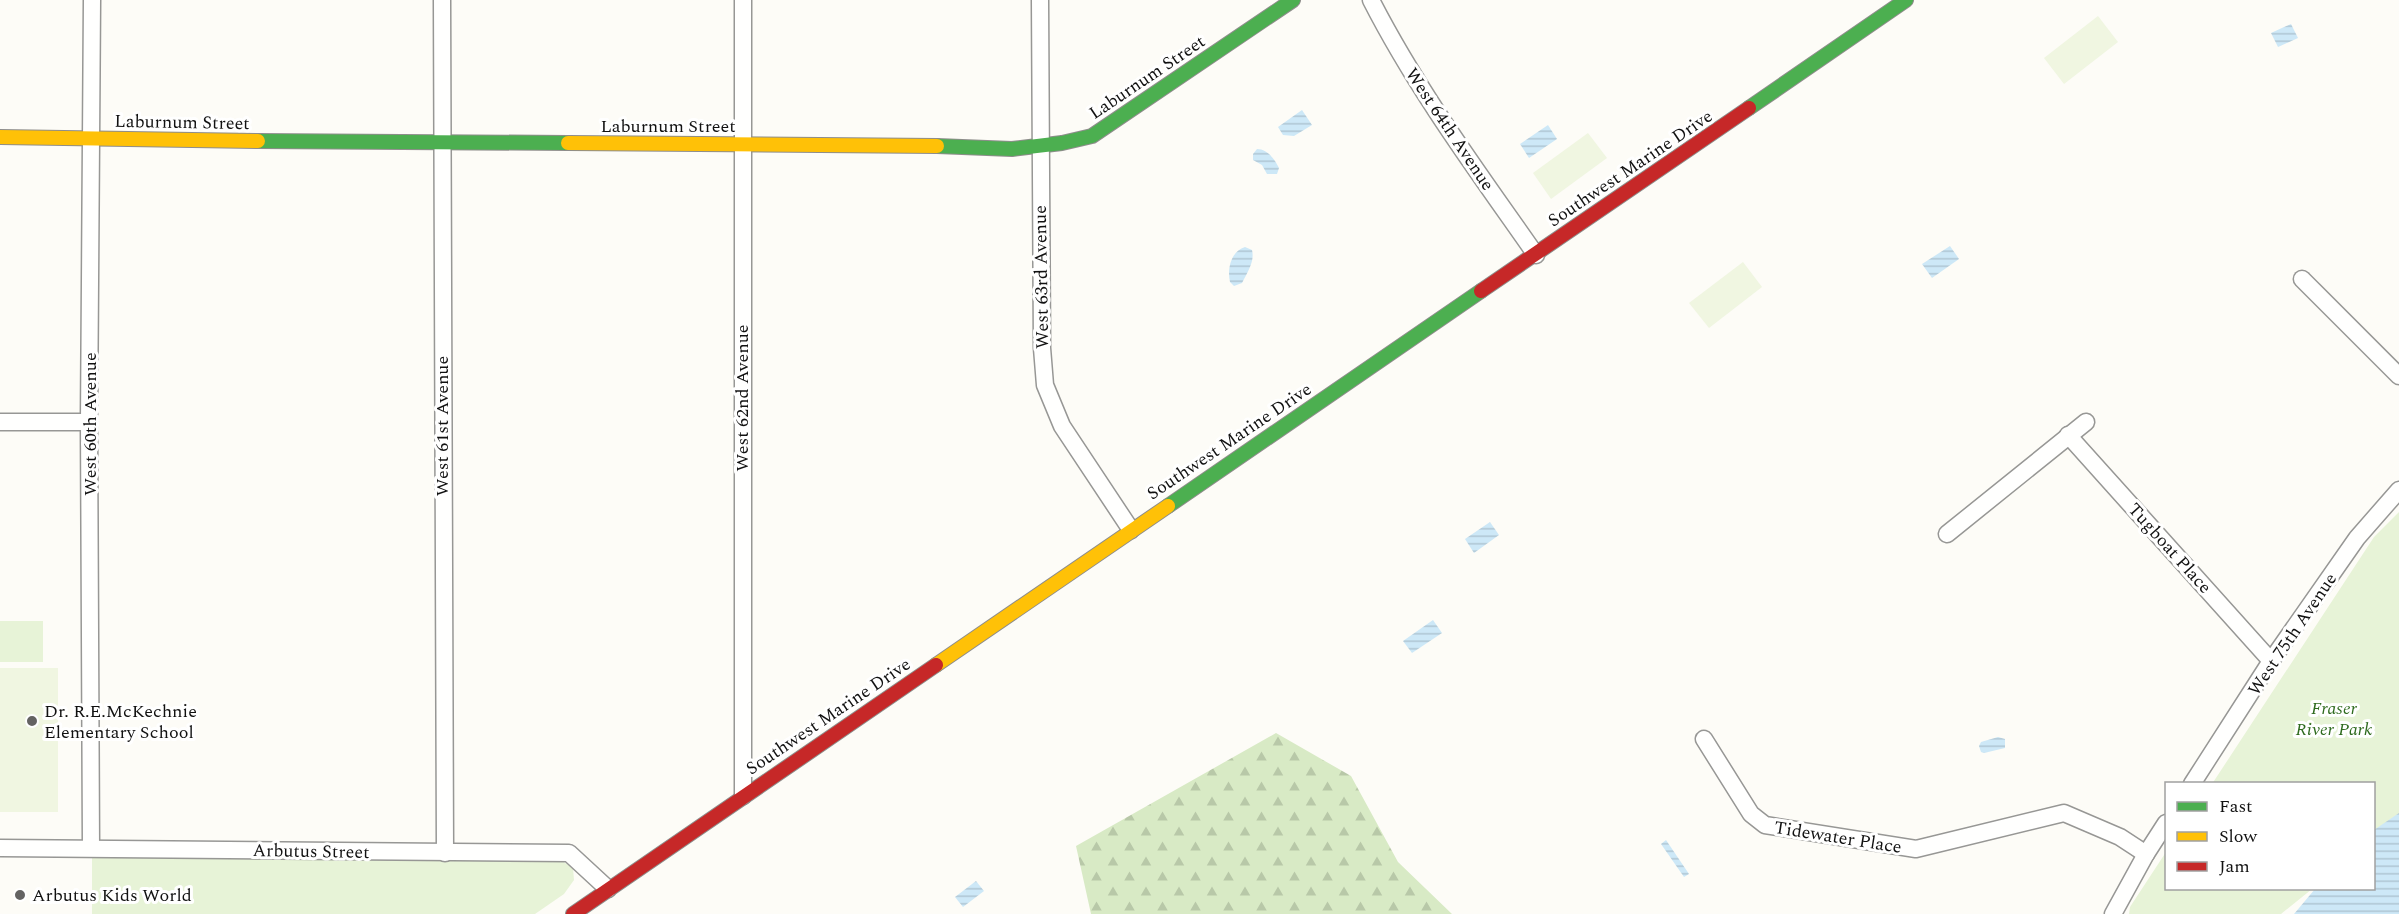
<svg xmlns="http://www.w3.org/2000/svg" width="2399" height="914" viewBox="0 0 2399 914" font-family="Spectral,serif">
	<defs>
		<pattern id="forest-firs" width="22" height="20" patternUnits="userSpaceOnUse" patternTransform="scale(1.5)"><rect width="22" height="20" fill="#d8eac5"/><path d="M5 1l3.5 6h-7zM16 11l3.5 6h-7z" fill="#b8c8a8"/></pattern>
		<pattern id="water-rules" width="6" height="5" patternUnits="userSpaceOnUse" patternTransform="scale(1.5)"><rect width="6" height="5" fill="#cde8f7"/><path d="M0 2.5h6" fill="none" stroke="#afc6d3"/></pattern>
	</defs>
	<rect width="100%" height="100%" fill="#fdfcf7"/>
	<!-- forest -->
	<path fill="url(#forest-firs)" d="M1276,733L1351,776L1398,862L1452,914H1091L1076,846Z"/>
	<!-- park -->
	<g fill="#e7f3d7">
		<path d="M2399,512V818L2374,838V784H2212L2374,537Z"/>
		<rect x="0" y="621" width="43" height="41"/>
		<path d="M2166,852V888L2312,889L2281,914H2129L2130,907Z"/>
		<path d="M92,857L562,861L573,868L574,880L564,894L535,914H92Z"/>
	</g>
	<!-- pitch -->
	<g fill="#f0f6e1">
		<path d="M2098,16L2118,42L2064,84L2044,58Z"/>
		<path d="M1588,133L1607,158L1551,199L1533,173Z"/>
		<path d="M1743,262L1762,287L1709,328L1689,303Z"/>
		<rect x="0" y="668" width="58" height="144"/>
	</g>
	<!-- water -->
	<g fill="url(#water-rules)">
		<path d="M2291,24L2298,38L2278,47L2271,33Z"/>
		<path d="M1302,110L1312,125L1294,136L1283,135L1278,127Z"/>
		<path d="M1548,125L1557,139L1529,158L1520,144Z"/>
		<path d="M1257,149C1267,149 1275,159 1279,168L1277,174H1267L1262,165L1253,160V154Z"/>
		<path d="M1950,246L1959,259L1932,278L1922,264Z"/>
		<path d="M1245,247L1252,250C1255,262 1247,273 1242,283L1234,286L1230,282C1227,269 1231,251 1245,247Z"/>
		<path d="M1490,522L1499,535L1474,553L1465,539Z"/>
		<path d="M1433,620L1442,633L1412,653L1403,641Z"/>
		<path d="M1998,737L2005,739V748L1984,753L1981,752L1979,746L1981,742Z"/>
		<path d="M2399,813V914H2294L2315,889L2374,888V830Z"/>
		<path d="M1666,840L1689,874L1684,877L1661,844Z"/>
		<path d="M976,881L984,891L963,907L955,897Z"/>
	</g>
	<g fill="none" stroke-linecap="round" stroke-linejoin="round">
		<defs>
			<g id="street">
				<path d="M442,0L445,853"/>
				<path d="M743,0V796"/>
				<path d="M1040,0L1042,348L1045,385L1062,426L1131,530"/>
				<path d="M1371,0C1417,90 1478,172 1536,255"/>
				<path d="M2302,279L2399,376"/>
				<path d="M0,422H89"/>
				<path d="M2068,435L2271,661"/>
				<path d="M1947,534L2086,422"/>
				<path d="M1704,739L1751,814L1765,825L1916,849L2064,813L2120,837L2146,854"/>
				<path d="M2192,784L2271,661L2357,538L2399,490"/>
				<path d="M0,848L569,853L608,889"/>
				<path d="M91,848L89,422L92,0"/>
				<path d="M2113,914L2146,854L2166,823"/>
			</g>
			<g id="fast">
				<path d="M1749,108L1906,0"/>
				<path d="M258,141L568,143"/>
				<path d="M937,146L1012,149L1062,143L1092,136L1293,0"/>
				<path d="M1168,506L1481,291"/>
			</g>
			<g id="slow">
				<path d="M0,137L258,141"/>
				<path d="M568,143L937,146"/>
				<path d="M936,665L1168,506"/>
			</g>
			<g id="jam">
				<path d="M1481,291L1749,108"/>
				<path d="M573,914L936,665"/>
			</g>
		</defs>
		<!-- street casing -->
		<use href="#street" stroke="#979795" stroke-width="19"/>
		<!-- fast casing -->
		<use href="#fast" stroke="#8e8d8b" stroke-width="16"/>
		<!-- slow casing -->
		<use href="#slow" stroke="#8e8d8b" stroke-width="16"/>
		<!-- jam casing -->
		<use href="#jam" stroke="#8e8d8b" stroke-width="16"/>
		<!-- street -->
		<use href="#street" stroke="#fffffe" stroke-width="16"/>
		<!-- fast -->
		<use href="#fast" stroke="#4caf50" stroke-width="14"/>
		<!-- slow -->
		<use href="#slow" stroke="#ffc107" stroke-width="14"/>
		<!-- jam -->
		<use href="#jam" stroke="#c62828" stroke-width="14"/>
	</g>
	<!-- markers -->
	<g fill="#646362" stroke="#fff" stroke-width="2">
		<circle cx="32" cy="721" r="6"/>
		<circle cx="20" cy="895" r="6"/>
	</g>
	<g text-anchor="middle" stroke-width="6" stroke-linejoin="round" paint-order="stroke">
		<!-- street labels -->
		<g font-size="18" fill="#111" stroke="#fff">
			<text transform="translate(1147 77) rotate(-34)" y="6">Laburnum Street</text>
			<text transform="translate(182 122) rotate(1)" y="6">Laburnum Street</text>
			<text x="668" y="132">Laburnum Street</text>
			<text transform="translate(1450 129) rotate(56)" y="6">West 64th Avenue</text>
			<text transform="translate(1630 168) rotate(-34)" y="6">Southwest Marine Drive</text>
			<text transform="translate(1041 277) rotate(-91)" y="6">West 63rd Avenue</text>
			<text transform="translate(742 398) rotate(-90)" y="6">West 62nd Avenue</text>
			<text transform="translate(90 424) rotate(-90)" y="6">West 60th Avenue</text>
			<text transform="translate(442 426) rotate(-90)" y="6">West 61st Avenue</text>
			<text transform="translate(1229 441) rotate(-34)" y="6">Southwest Marine Drive</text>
			<text transform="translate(2170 548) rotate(48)" y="6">Tugboat Place</text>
			<text transform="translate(2292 634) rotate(-56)" y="6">West 75th Avenue</text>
			<text transform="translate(828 716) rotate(-34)" y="6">Southwest Marine Drive</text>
			<text transform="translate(1838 837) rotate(9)" y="6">Tidewater Place</text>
			<text transform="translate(311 851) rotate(1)" y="6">Arbutus Street</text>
		</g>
		<!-- park labels -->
		<g font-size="18" font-style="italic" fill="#2f6b1f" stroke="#fff">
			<text x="2334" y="714">Fraser<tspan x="2334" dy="21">River Park</tspan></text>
		</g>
		<!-- poi labels -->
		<g font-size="18" fill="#111" stroke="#fff" text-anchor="start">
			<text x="44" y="717">Dr. R.E.McKechnie<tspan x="44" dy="21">Elementary School</tspan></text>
			<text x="32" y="901">Arbutus Kids World</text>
		</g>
	</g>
	<!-- legend -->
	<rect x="2165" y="782" width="210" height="108" fill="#ffffff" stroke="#a0a0a0" stroke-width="1.5"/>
	<rect x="2177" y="802" width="30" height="9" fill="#4caf50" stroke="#a0a0a0" stroke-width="1.5"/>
	<text x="2219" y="812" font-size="18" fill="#111111">Fast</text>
	<rect x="2177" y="832" width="30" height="9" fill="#ffc107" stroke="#a0a0a0" stroke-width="1.5"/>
	<text x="2219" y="842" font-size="18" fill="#111111">Slow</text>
	<rect x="2177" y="862" width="30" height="9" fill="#c62828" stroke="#a0a0a0" stroke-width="1.5"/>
	<text x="2219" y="872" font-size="18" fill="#111111">Jam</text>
</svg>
